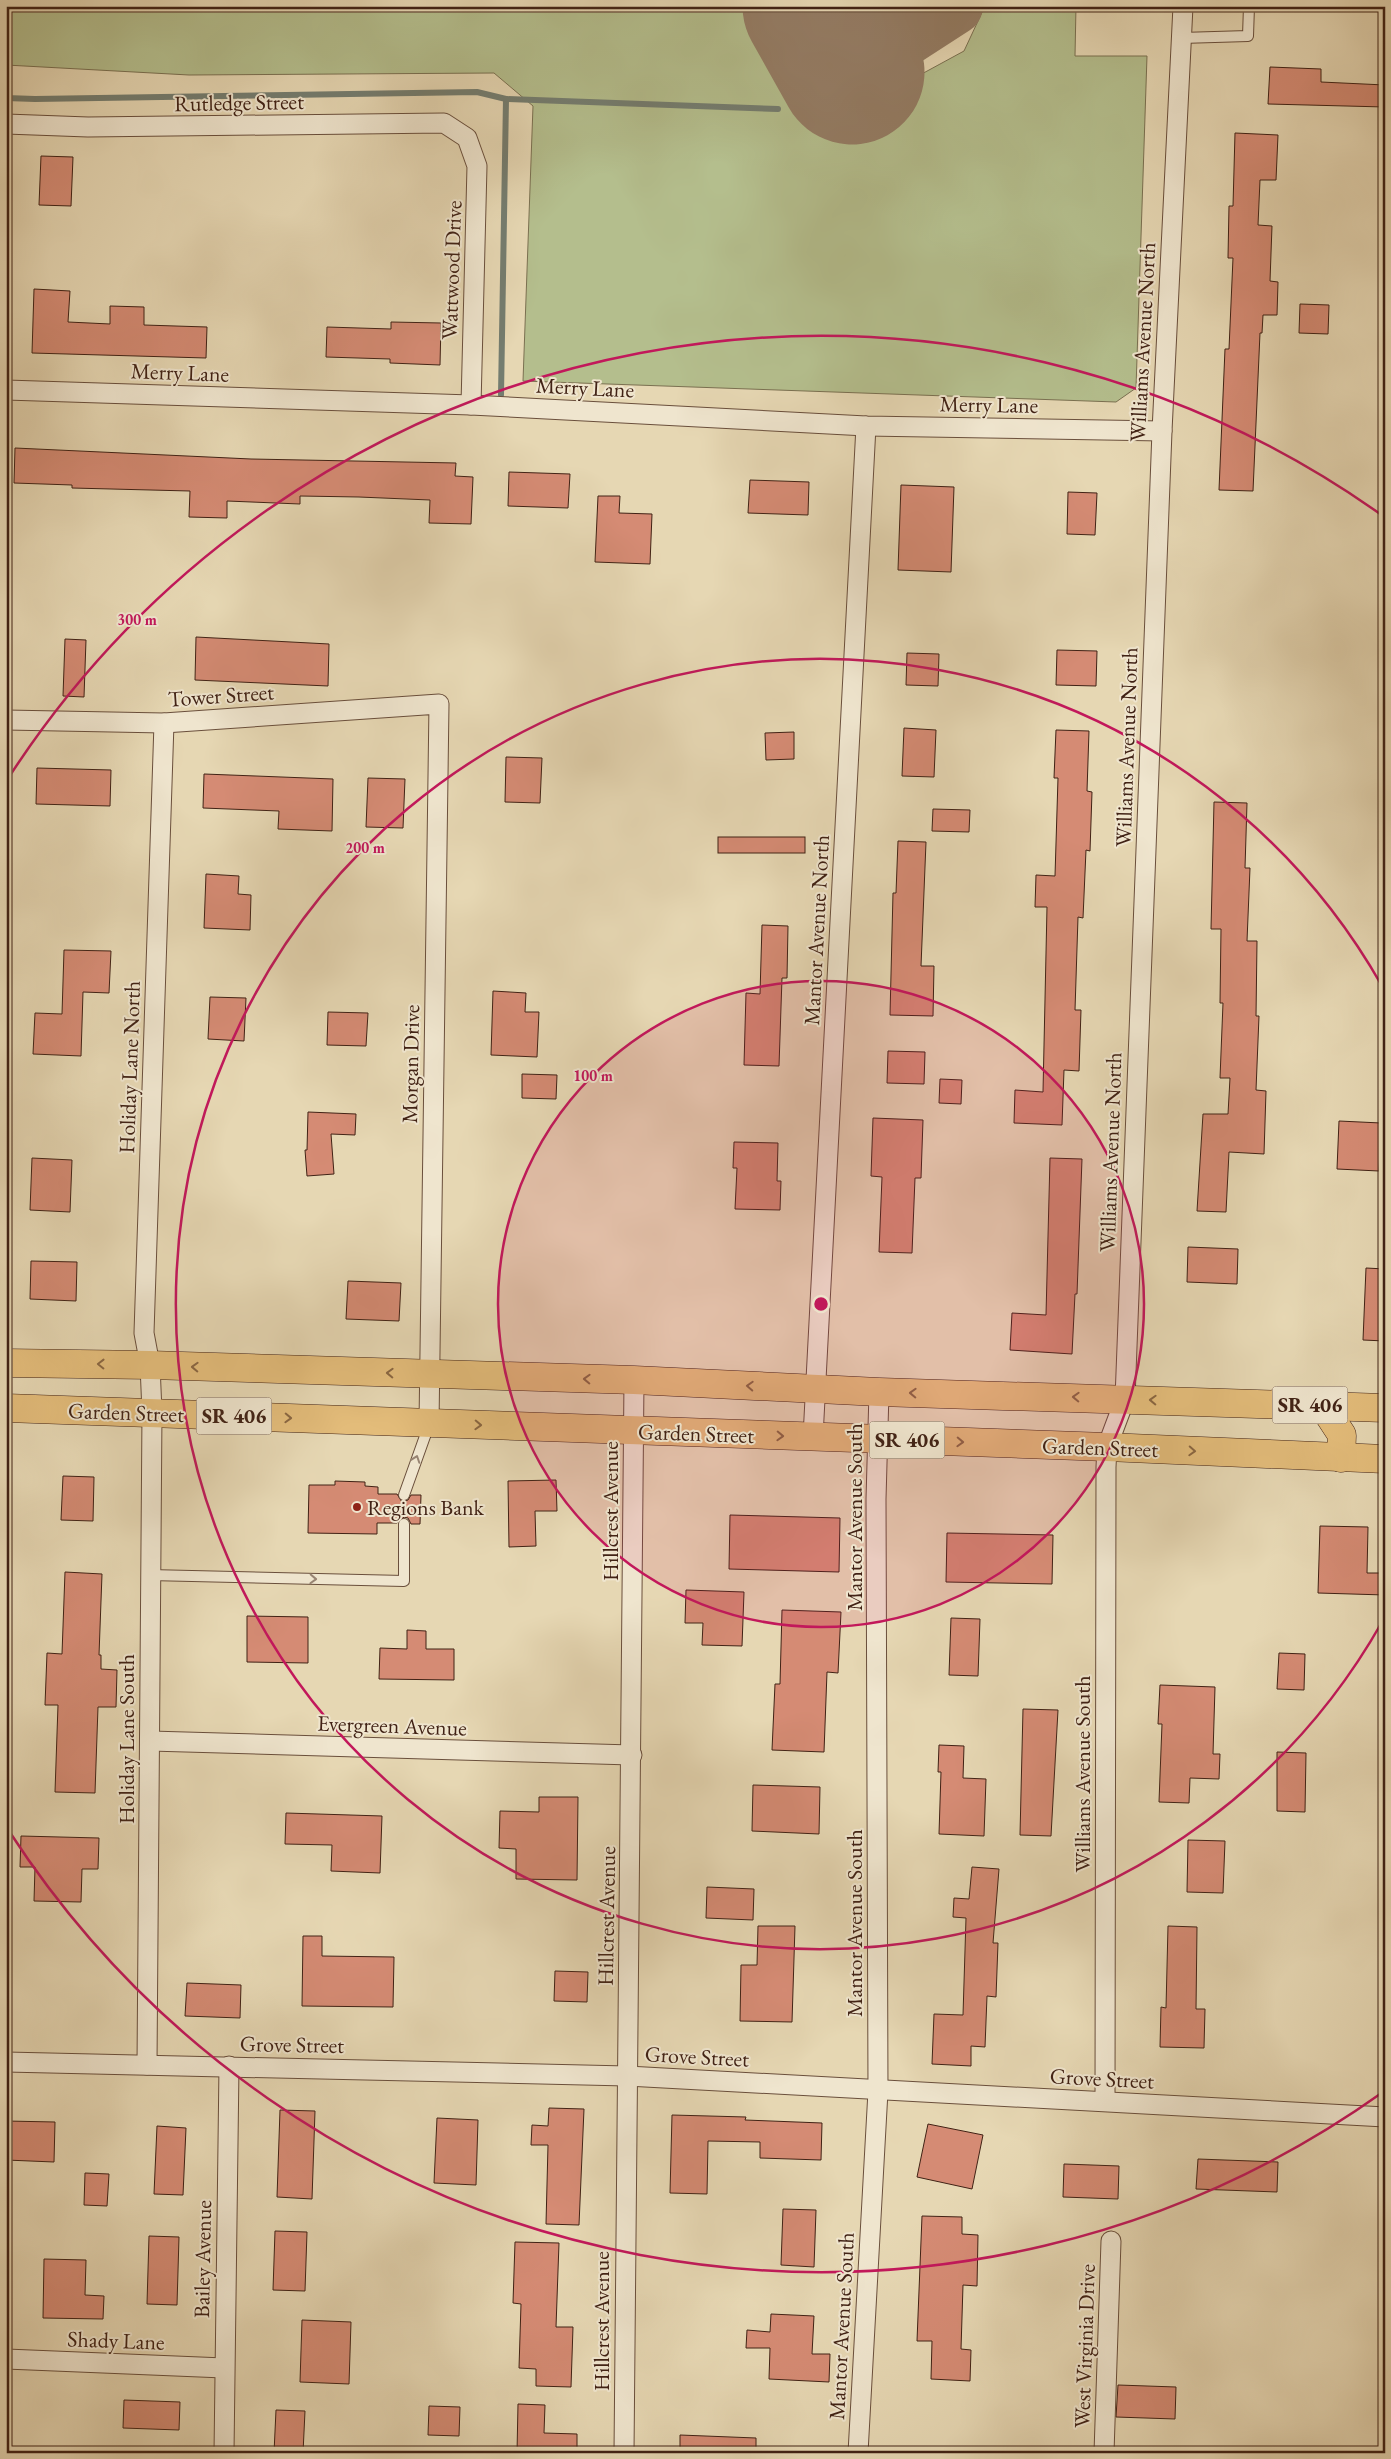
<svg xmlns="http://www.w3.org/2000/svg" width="1391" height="2459" viewBox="0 0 1391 2459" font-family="'EB Garamond',serif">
	<rect width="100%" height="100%" fill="#e6d7b3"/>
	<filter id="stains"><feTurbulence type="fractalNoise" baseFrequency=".004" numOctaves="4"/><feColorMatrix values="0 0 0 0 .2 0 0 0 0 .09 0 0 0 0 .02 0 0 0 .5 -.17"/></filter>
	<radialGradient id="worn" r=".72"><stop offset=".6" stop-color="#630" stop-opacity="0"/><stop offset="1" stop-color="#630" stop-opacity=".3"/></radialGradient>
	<!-- green -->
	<path fill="#b4be8d" stroke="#7a7051" d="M6,6H758L826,126L964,51L985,6H1076L1075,56H1147L1136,388L1116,402L523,381L533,106L494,73L189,75L6,65Z"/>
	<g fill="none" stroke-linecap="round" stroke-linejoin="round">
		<!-- stream -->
		<g stroke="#747d70" stroke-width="6">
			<path d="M6,98L35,99L477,92L506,99L501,395"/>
			<path d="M506,99L778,109"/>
		</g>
		<!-- taxiway -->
		<path stroke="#947c64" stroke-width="58" d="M852,72L954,6"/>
		<!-- runway -->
		<path stroke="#947c64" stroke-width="145" d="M815,6L852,72"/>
	</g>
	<!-- building -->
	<g fill="#d58b74" stroke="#412215">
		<path d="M1270,67L1321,69V82L1385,85V107L1268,104Z"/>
		<path d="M1235,133L1278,135L1276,180H1260L1258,225L1272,226L1270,281L1278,282L1277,315H1263L1262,333H1260L1253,491L1219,490L1225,349H1229L1233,258H1228L1229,206H1233Z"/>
		<path d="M41,156L73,157L71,206L39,205Z"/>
		<path d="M34,289L70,291L68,322L110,324V306L144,307V325L207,327L206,358L32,353Z"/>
		<path d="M1300,304L1329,305L1328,334L1299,333Z"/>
		<path d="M391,322L441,323L440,365L390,363V359L326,357L327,327L391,329Z"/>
		<path d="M15,448L251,459L456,463L455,476L473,477L471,524L429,523L430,500L359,497L300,496V504L227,501V518L189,517L190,491L72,488V485L14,483Z"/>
		<path d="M509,472L570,474L568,508L508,506Z"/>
		<path d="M750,480L809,482L808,515L748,513Z"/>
		<path d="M901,485L954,487L951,572L898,570Z"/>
		<path d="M1068,492L1097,493L1095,535L1067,534Z"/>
		<path d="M598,496H620L619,513L652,514L650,564L595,562Z"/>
		<path d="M196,637L329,644L328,686L195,680Z"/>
		<path d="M65,639L86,640L84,697L63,696Z"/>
		<path d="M1057,650L1097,651L1096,686L1056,685Z"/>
		<path d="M907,653L939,654L938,686L906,685Z"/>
		<path d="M904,728L936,730L934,777L902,776Z"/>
		<path d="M1056,730L1089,731L1087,791L1092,792L1090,851L1086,850L1083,918L1078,917L1075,1010H1081L1079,1071L1064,1070L1062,1125L1014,1123L1015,1090L1043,1092L1047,907H1035L1036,875L1055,876L1058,778H1054Z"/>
		<path d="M794,732V759L766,760L765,733Z"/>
		<path d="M506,757L542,758L540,803L505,802Z"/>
		<path d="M37,768L111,770L110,806L36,804Z"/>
		<path d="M204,774L333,779L332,831L278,829L279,811L203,808Z"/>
		<path d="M368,778L405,779L403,828L366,827Z"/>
		<path d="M1214,802L1247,803L1245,868H1250L1247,941H1257L1256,1016H1259L1256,1090L1266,1091L1264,1154L1229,1152L1226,1212L1197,1211L1203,1114H1228L1230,1078H1220L1223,1003H1220L1221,929H1211Z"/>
		<path d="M933,809L970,810L969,832L932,831Z"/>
		<rect x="718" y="837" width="87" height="16"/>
		<path d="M898,841L926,842L921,966H934L933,1016L890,1015L893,893H896Z"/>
		<path d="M206,874L239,876L238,894L251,895L250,930L204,928Z"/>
		<path d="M762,925L788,926L787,978H782L779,1066L744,1065L746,993L760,994Z"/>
		<path d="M64,950L111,951L109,993L83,992L81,1056L33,1054L35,1013L62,1014Z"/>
		<path d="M493,991L526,993L525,1012H539L537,1057L491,1055Z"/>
		<path d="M210,997L246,998L244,1041L208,1039Z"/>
		<path d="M328,1012L368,1013L366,1046L327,1045Z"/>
		<path d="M888,1051L925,1052L924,1084L887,1083Z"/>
		<path d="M522,1074L557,1075L556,1099L522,1098Z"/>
		<path d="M940,1079L962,1080L961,1104L939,1103Z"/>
		<path d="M308,1112L356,1114L355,1135L331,1134L334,1174L307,1176L305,1150H307Z"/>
		<path d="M873,1118L923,1120L921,1178H915L912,1253L879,1252L882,1177L871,1176Z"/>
		<path d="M1339,1121L1381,1123L1379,1171L1337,1169Z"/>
		<path d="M734,1142L778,1143L777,1181H781L780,1210L735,1209L737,1168H733Z"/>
		<path d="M32,1158L72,1160L70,1212L30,1210Z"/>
		<path d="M1050,1158L1082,1159L1077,1294H1075L1072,1354L1010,1350L1012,1313L1046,1315Z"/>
		<path d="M1188,1247L1238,1249L1237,1284L1187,1282Z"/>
		<path d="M31,1261L77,1262L76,1301L30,1299Z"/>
		<path d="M1366,1268L1385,1269V1341L1363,1340Z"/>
		<path d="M348,1281L401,1283L399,1321L346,1319Z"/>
		<path d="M63,1476L94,1477L93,1521L61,1520Z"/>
		<path d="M556,1480L557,1511H535L536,1546L509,1547L508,1481Z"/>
		<path d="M335,1481L365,1482V1486L378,1487V1494H397L402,1502L408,1500L411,1495H421L420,1524H411L408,1518L404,1517L397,1523H377V1534L308,1533L309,1485H335Z"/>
		<path d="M730,1515L840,1518L839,1572L729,1569Z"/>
		<path d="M1320,1526L1368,1527L1367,1573H1385V1595L1318,1593Z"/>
		<path d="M947,1533L1053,1535L1052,1584L946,1582Z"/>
		<path d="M65,1572L102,1574L99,1655H101V1669L117,1670L116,1707H98L95,1793L55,1792L58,1705H45L47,1653L62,1654Z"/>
		<path d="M686,1590L744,1592L742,1646L702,1645L703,1623H685Z"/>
		<path d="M782,1610L841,1612L838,1673L827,1672L824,1752L772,1750L775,1684H780Z"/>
		<path d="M247,1616L308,1617V1663L247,1662Z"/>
		<path d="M951,1618L980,1619L978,1676L949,1675Z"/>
		<path d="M407,1630L426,1631V1649H454V1680L379,1679L380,1648L407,1649Z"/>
		<path d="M1279,1653L1305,1654L1304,1690L1277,1689Z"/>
		<path d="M1160,1685L1215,1687L1213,1754H1220L1219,1779L1190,1778L1189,1803L1159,1802L1162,1724H1158Z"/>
		<path d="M1023,1709L1058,1710L1051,1836L1020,1835Z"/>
		<path d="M939,1745L964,1746L963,1778L986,1779L984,1836L939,1834L941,1772H938Z"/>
		<path d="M1277,1752L1306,1753L1305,1812L1277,1811Z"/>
		<path d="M753,1785L820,1787L819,1834L752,1831Z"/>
		<path d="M539,1797H578L577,1880L516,1879V1849L499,1848L500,1811L539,1812Z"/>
		<path d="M286,1813L382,1816L380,1873L331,1871L332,1845L285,1844Z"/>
		<path d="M21,1836L99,1838L98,1869H82L81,1902L34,1901L35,1867H20Z"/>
		<path d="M1188,1840L1225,1841L1223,1893L1187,1892Z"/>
		<path d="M972,1867L999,1869L993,1943H998L996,1997L987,1996L985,2047L971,2046V2066L932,2064L934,2014L963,2015L966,1918L953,1917L954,1898L969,1899Z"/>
		<path d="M707,1887L754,1889L753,1920L706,1918Z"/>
		<path d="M758,1926H795L792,2022L740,2021L741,1965H757Z"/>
		<path d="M1168,1926L1197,1927L1196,2009H1205L1204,2048L1160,2047L1161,2007L1166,2008Z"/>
		<path d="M303,1936H322V1956L394,1957L393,2007L302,2006Z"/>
		<path d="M555,1971L588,1972L587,2002L554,2001Z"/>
		<path d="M187,1983L241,1985L240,2018L185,2016Z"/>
		<path d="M549,2108L584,2109L579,2225L546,2224L548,2145H531L532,2125L548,2126Z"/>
		<path d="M280,2110L315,2111L312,2199L277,2197Z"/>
		<path d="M672,2115L746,2117L745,2120L822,2123L821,2160L760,2158V2142L708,2141L707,2194L670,2193Z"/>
		<path d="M437,2118L478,2120L476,2185L434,2183Z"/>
		<path d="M6,2121L55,2122L54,2162L6,2160Z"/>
		<path d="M928,2124L983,2135L972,2189L917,2177Z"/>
		<path d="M157,2126L186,2128L183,2195L154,2194Z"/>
		<path d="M1198,2159L1278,2162L1277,2192L1196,2189Z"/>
		<path d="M1064,2164L1119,2166L1118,2199L1063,2197Z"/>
		<path d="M85,2173L109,2174L107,2206L84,2205Z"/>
		<path d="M783,2209L816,2210L814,2267L781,2265Z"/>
		<path d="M922,2216L962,2217V2234L978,2235L977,2286L963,2285L961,2349L971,2350L970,2381L931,2379L932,2341H917Z"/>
		<path d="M275,2231L307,2232L305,2291L273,2290Z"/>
		<path d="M149,2236L179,2237L177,2305L147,2304Z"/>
		<path d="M515,2242L559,2243L556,2327H573L571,2387L536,2386V2369L519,2368L521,2304L513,2303Z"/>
		<path d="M44,2259L86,2260L85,2295L104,2296L103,2319L43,2318Z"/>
		<path d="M771,2314L814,2316L812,2354H830L829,2382L769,2379L770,2348H746L747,2330L770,2332Z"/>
		<path d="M302,2320L351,2322L349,2384L300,2382Z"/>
		<path d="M1118,2385L1176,2387L1175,2419L1116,2417Z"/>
		<path d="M124,2400L180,2402L179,2430L123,2428Z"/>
		<path d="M518,2404L545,2405L544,2433L577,2434V2453H517Z"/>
		<path d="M429,2406L460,2407L459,2436L428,2435Z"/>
		<path d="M276,2410L305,2411L303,2453H274Z"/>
		<path d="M680,2435L756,2438V2453H680Z"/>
	</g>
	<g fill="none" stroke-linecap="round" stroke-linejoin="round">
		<defs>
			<g id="service">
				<path d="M1181,38L1248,36L1249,6"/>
				<path d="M404,1495L429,1425"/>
				<path d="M149,1575L404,1581V1524"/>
			</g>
			<g id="minor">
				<path d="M6,124L88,127L444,123L467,138L477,166L471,405"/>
				<path d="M6,390L471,405L866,426L1162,431"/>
				<path d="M6,720L164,723L439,704L429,1424"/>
				<path d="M813,1437L866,426"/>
				<path d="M150,1741L632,1755"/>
				<path d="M6,2062L627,2076L1385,2117"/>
				<path d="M147,2065L152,1412L150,1365L144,1333L164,723"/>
				<path d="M1105,2101L1106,1467L1107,1447L1125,1399L1162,431L1183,6"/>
				<path d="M6,2359L224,2368"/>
				<path d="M224,2453L229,2066"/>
				<path d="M624,2453L634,1380"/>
				<path d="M858,2453L878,2091L876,1499L879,1392"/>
				<path d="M1104,2453L1111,2241"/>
			</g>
			<g id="primary">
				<path d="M6,1363L150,1365L634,1380L879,1392L1385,1408"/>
				<path d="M1323,1406L1342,1435L1341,1458"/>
				<path d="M6,1408L1107,1447L1385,1459"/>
			</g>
		</defs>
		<!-- service casing -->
		<use href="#service" stroke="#6a4f3c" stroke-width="12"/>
		<!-- minor casing -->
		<use href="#minor" stroke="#6a4f3c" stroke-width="21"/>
		<!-- primary casing -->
		<use href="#primary" stroke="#412215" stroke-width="29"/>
		<!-- service -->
		<use href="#service" stroke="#efe5ce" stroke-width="10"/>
		<!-- minor -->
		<use href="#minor" stroke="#efe5ce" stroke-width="19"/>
		<!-- primary -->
		<use href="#primary" stroke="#e3bc7a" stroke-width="28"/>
	</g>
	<!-- one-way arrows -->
	<defs><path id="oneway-chevron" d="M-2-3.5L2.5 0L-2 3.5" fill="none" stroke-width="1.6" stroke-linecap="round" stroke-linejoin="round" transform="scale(1.25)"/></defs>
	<g stroke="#8a6742">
		<use href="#oneway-chevron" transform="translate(101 1364) rotate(-179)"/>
		<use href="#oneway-chevron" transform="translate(195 1367) rotate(-178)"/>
		<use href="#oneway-chevron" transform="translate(390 1373) rotate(-178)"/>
		<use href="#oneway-chevron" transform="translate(587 1379) rotate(-178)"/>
		<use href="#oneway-chevron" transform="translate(750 1386) rotate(-177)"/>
		<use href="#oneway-chevron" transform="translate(913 1393) rotate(-178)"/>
		<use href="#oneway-chevron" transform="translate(1076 1397) rotate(-178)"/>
		<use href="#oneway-chevron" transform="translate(1153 1400) rotate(-178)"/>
		<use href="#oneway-chevron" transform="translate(288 1418) rotate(2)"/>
		<use href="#oneway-chevron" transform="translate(478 1425) rotate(2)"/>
		<use href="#oneway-chevron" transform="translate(780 1436) rotate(2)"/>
		<use href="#oneway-chevron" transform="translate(960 1442) rotate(2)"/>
		<use href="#oneway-chevron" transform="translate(1192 1451) rotate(3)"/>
	</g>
	<g stroke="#988472">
		<use href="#oneway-chevron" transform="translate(416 1459) rotate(-71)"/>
		<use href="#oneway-chevron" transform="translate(313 1579) rotate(2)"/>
	</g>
	<!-- distance rings -->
	<circle cx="821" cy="1304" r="323" fill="#c2185b" fill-opacity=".12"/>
	<g fill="none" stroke="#c2185b" stroke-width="2.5">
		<circle cx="821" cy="1304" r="323"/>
		<path d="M1382 1622A645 645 0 1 1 1382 986"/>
		<path d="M1383 2092A968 968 0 0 1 9 1831M9 777A968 968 0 0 1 1383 516"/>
	</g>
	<!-- markers -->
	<circle fill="#8f2418" stroke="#efe5ce" stroke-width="2" cx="357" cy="1507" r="5"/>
	<g text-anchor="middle" stroke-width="4" stroke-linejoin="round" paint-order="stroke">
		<!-- shield labels -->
		<g fill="#efe5ce" stroke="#755c4c" stroke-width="1">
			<rect x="1272.5" y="1386.5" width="75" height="37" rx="4"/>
			<rect x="196.5" y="1397.5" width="75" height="37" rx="4"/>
			<rect x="869.5" y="1421.5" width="75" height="37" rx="4"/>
		</g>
		<g font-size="21" font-weight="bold" fill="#412215">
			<text x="1310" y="1412">SR 406</text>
			<text x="234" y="1423">SR 406</text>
			<text x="907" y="1447">SR 406</text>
		</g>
		<!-- street labels -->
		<g font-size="22" fill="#412215" stroke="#efe5ce">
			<text transform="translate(239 102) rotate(-1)" y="8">Rutledge Street</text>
			<text transform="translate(451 270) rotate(-88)" y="8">Wattwood Drive</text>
			<text transform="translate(1142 342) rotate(-87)" y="8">Williams Avenue North</text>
			<text transform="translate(180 372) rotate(2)" y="8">Merry Lane</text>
			<text transform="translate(585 387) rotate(3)" y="8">Merry Lane</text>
			<text transform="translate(989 404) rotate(1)" y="8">Merry Lane</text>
			<text transform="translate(221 695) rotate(-4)" y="8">Tower Street</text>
			<text transform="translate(1126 747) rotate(-88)" y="8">Williams Avenue North</text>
			<text transform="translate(816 930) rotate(-87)" y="8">Mantor Avenue North</text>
			<text transform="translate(410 1064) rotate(-89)" y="8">Morgan Drive</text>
			<text transform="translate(129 1067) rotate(-88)" y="8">Holiday Lane North</text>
			<text transform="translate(1110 1152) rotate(-88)" y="8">Williams Avenue North</text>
			<text transform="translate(126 1412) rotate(2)" y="8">Garden Street</text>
			<text transform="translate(696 1433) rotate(2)" y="8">Garden Street</text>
			<text transform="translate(1100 1447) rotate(2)" y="8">Garden Street</text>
			<text transform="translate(610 1511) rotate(-90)" y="8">Hillcrest Avenue</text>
			<text transform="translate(854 1517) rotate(-90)" y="8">Mantor Avenue South</text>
			<text transform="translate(392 1725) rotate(2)" y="8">Evergreen Avenue</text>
			<text transform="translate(126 1739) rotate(-90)" y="8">Holiday Lane South</text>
			<text transform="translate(1082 1774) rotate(-90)" y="8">Williams Avenue South</text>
			<text transform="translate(606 1916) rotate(-89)" y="8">Hillcrest Avenue</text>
			<text transform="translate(854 1923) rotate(-90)" y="8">Mantor Avenue South</text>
			<text transform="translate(292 2044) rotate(1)" y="8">Grove Street</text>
			<text transform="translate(697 2056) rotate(3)" y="8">Grove Street</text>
			<text transform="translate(1102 2078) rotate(3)" y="8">Grove Street</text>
			<text transform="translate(202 2259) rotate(-89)" y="8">Bailey Avenue</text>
			<text transform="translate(601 2321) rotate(-90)" y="8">Hillcrest Avenue</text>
			<text transform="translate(841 2326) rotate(-87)" y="8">Mantor Avenue South</text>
			<text transform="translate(116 2340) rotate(2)" y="8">Shady Lane</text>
			<text transform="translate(1084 2346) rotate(-88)" y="8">West Virginia Drive</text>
		</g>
		<!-- poi labels -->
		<g font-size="22" fill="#412215" stroke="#efe5ce" text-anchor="start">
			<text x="367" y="1515">Regions Bank</text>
		</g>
	</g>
	<circle cx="821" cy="1304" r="8" fill="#c2185b" stroke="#efe5ce" stroke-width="2.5"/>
	<g font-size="15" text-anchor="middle" font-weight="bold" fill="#c2185b" stroke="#efe5ce" stroke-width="4" stroke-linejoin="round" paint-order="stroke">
		<text x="137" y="625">300 m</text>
		<text x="365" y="853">200 m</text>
		<text x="593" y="1081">100 m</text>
	</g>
	<!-- margin -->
	<rect width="1391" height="2459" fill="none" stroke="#e6d7b3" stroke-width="25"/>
	<rect x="8" y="8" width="1376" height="2444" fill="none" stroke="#412215" stroke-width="2.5"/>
	<rect x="12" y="12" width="1366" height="2434" fill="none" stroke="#412215"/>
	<rect width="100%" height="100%" filter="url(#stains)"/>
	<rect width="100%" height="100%" fill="url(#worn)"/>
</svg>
